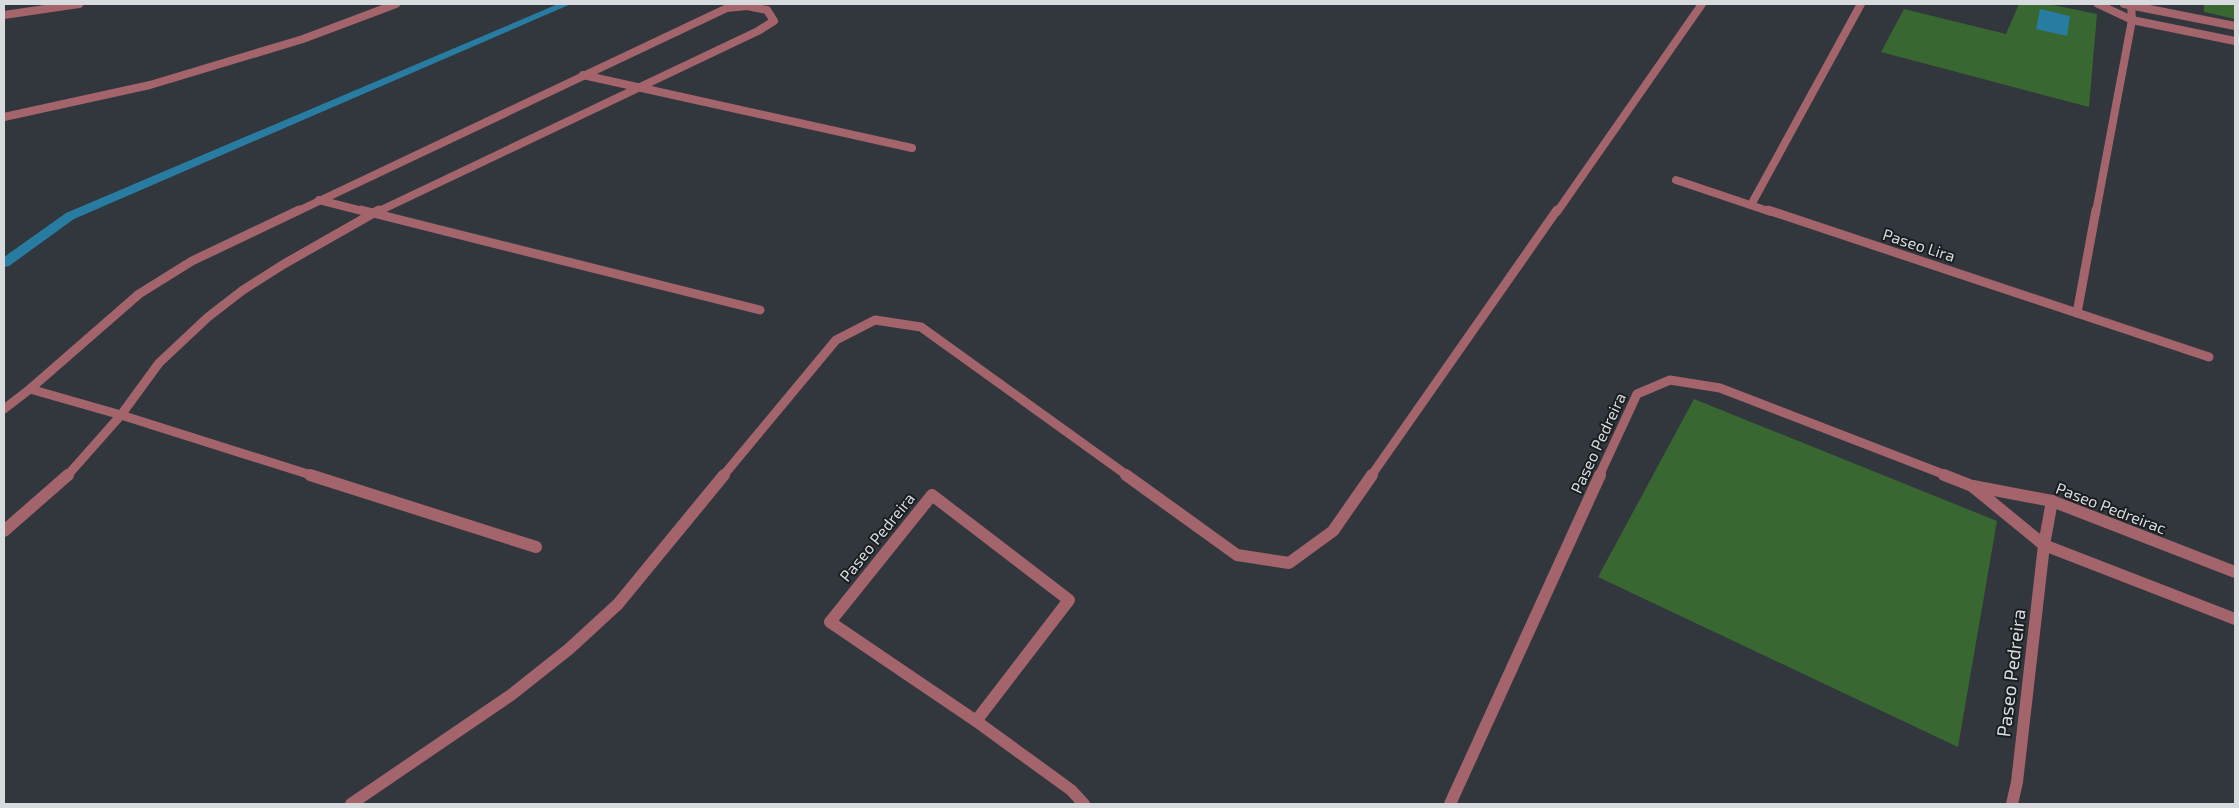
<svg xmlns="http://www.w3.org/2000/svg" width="2239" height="808" viewBox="0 0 2239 808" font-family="'Exo 2',sans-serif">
	<rect width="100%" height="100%" fill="#31373c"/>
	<!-- green -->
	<g fill="#386732">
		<path d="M2019,4H2048L2097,14L2089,107L1881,52L1904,9L2006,34Z"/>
		<path d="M2204,4H2235V19L2204,12Z"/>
		<path d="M1694,399L1997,521L1958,747L1598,577Z"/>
	</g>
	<!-- water -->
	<path fill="#287ca1" d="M2040,9L2070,16L2067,36L2036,29Z"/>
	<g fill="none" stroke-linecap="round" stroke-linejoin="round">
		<!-- stream -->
		<path fill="#287ca1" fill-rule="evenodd" d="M558,4H571L74,219L9,266L4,267V257L66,213Z"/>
		<!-- minor-far2 -->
		<g stroke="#a3646c" stroke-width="8">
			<path d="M2098,4L2132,20L2235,41"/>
			<path d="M2124,4L2235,26"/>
			<path d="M4,15L79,4"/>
			<path d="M583,75L912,148"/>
			<path d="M4,117L150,85L303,39L396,4"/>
			<path d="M1676,180L1771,212"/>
			<path d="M319,200L366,212"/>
			<path d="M1751,205L1861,4"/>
			<path d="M296,212L727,8L747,6L767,10L774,21L758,31L377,212"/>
			<path d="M1557,212L1702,4"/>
			<path d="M2096,212L2132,20L2131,4"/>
		</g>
		<!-- minor-far1 -->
		<g stroke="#a3646c" stroke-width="9">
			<path d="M361,210L760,310"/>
			<path d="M1768,210L2209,357"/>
			<path d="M2077,313L2096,210"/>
			<path d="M30,389L121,415L314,476"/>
			<path d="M4,409L30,389L139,294L192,261L299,210"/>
			<path d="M67,476L121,415L159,363L208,317L243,290L284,264L379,210"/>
			<path d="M723,476L836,340L875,320L921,327L1128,476"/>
			<path d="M1371,476L1557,210"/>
			<path d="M1599,476L1637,394L1670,380L1720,388L1948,476"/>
		</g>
		<!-- minor -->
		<g stroke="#a3646c" stroke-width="12">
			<path d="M310,475L536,547"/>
			<path d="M1126,475L1237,555L1289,563L1333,531L1372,475"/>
			<path d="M1944,475L1972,486L2044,545L2235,619"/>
			<path d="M1973,486L2052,501L2235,572"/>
			<path d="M932,495L1069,600L976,721L830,622Z"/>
			<path d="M4,531L68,475"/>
			<path d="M976,721L1071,790L1084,804"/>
			<path d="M351,804L511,695L569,649L618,604L724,475"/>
			<path d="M1450,804L1600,475"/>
			<path d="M2012,804L2017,782L2044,545L2052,501"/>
		</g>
	</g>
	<g text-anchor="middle" stroke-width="4" stroke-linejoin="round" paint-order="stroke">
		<!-- street labels -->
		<g font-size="16" fill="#d7dbde" stroke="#1b1e20">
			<text transform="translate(1919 245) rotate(18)" y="6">Paseo Lira</text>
			<text transform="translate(1598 443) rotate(-65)" y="6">Paseo Pedreira</text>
			<text transform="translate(2111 508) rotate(21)" y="6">Paseo Pedreirac</text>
			<text transform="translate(877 537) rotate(-51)" y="6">Paseo Pedreira</text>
		</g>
		<!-- near-street labels -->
		<g font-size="19" fill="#d7dbde" stroke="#1b1e20">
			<text transform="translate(2011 673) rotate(-83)" y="7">Paseo Pedreira</text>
		</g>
	</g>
	<!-- border -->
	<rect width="2239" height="808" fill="none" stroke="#d7dbde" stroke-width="10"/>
</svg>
